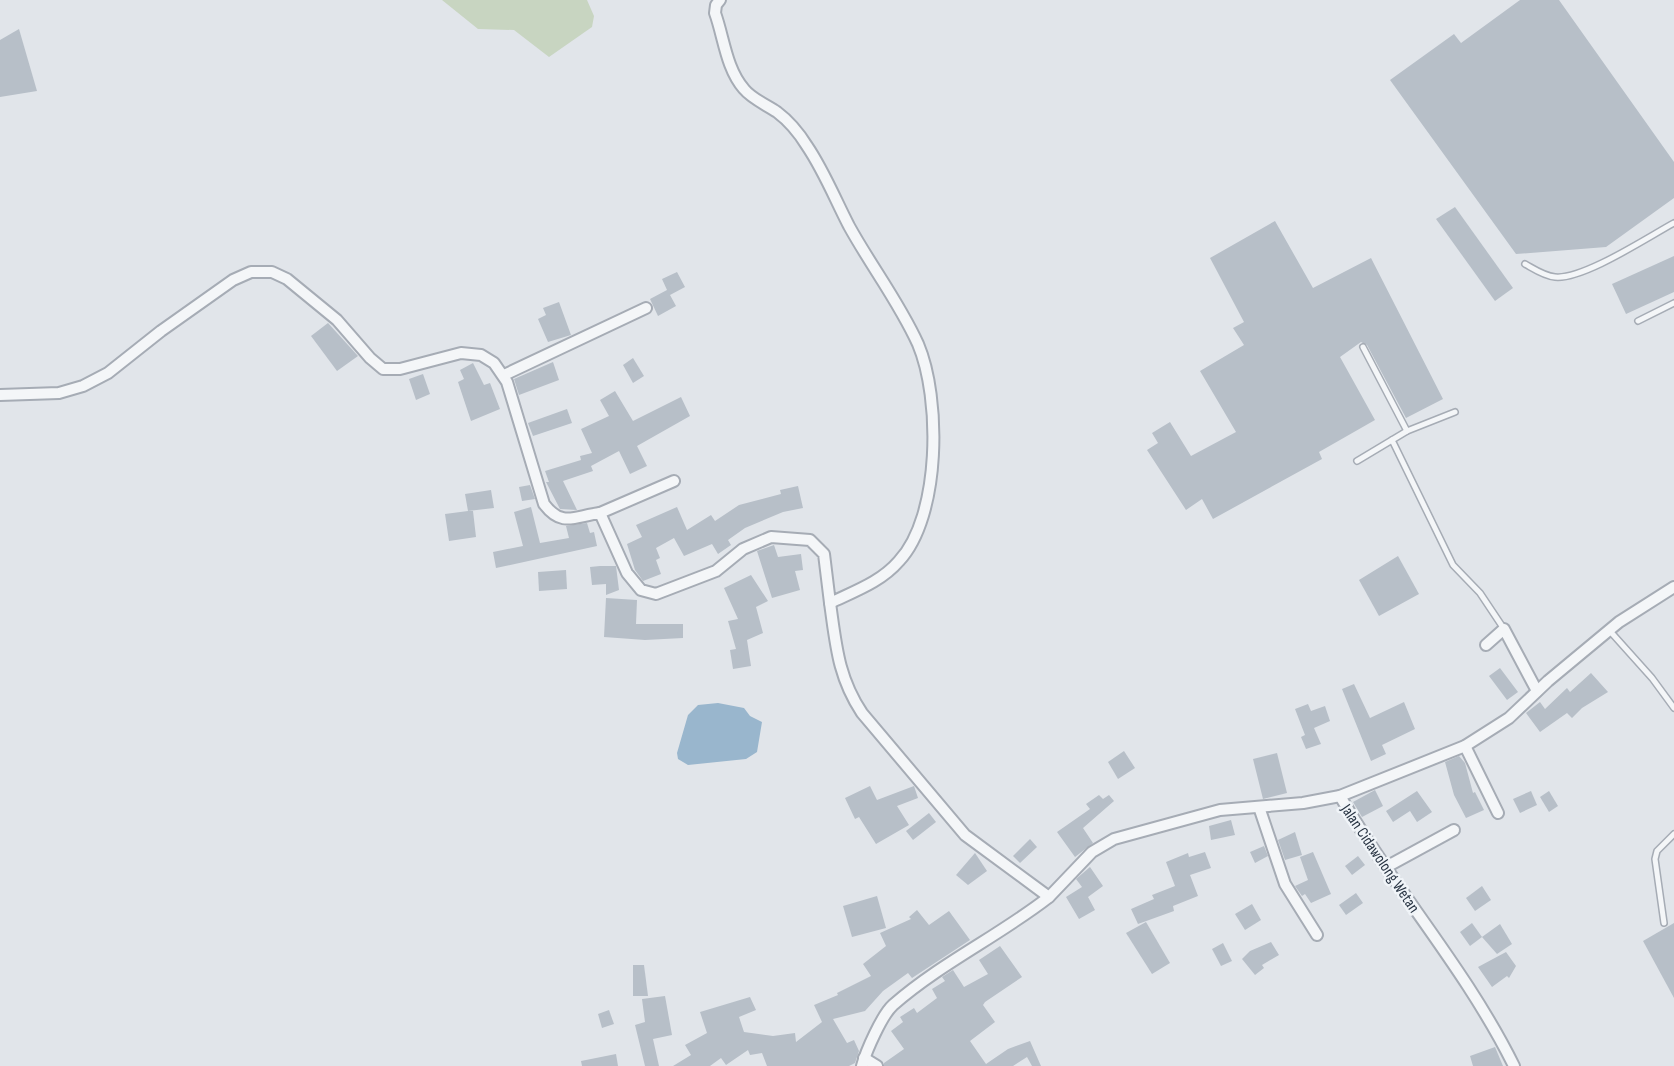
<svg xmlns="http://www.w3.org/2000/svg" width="1674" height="1066" viewBox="0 0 1674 1066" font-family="'Sofia Sans Condensed',sans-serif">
	<rect width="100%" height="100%" fill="#e1e5ea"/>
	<!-- green -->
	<path fill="#c8d5c1" d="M442,0H587L594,16L592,27L549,57L514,30L478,29Z"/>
	<!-- water -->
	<path fill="#99b6cd" d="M718,703L744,708L750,716L762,722L757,752L746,759L688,765L678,759L677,753L688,715L698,705Z"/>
	<!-- building -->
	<g fill="#b7bfc8">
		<path d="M1520,0H1559L1674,162V198L1606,247L1516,254L1390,80L1454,34L1461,43Z"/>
		<path d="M19,29L37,91L0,97V40Z"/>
		<path d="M1455,207L1513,288L1495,301L1436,219Z"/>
		<path d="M1275,221L1313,288L1371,258L1443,399L1406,418L1367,345L1361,342L1340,357L1375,420L1319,452L1322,459L1213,519L1202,499L1186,510L1147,450L1158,443L1152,433L1170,422L1191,456L1236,432L1200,371L1244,345L1233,328L1244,322L1210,258Z"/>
		<path d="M1674,256V292L1626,314L1612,284Z"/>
		<path d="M677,272L685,287L670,295L676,306L658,316L650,299L667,290L662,279Z"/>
		<path d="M559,302L571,335L548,342L538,319L546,315L543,308Z"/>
		<path d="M328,323L358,356L337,371L311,336Z"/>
		<path d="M633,358L644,376L633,383L623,365Z"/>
		<path d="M553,362L559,380L519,395L514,379Z"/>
		<path d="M473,363L484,385L490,383L500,409L471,421L458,382L464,379L460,370Z"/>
		<path d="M423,374L430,394L416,400L409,379Z"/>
		<path d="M615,391L633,421L681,397L690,416L637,446L647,466L630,474L619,451L591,466L593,471L563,481L577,510L560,509L546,482H549L545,471L581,460L580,456L592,453L581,429L609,416L600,400Z"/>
		<path d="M567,409L572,423L533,436L528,423Z"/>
		<path d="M530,485L535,499L522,501L519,487Z"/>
		<path d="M798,486L803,508L783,512L745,528L728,540L731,545L718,554L712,544L684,556L674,538L656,548L660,558L656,560L661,574L643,581L635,570L627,544L642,537L636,525L677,507L687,530L711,515L715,521L739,505L781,494L780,490Z"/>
		<path d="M491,490L494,508L468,511H473L476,537L449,541L445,514L468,511L465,494Z"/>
		<path d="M531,507L540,543L569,538L566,526L587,523L590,533L594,532L597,546L496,568L493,552L523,546L514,512Z"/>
		<path d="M774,545L778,557L801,554L803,570L795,571L800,590L772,598L757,551Z"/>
		<path d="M1398,556L1419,594L1379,616L1359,580Z"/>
		<path d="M600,566H616L619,590L606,595V584L592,585L590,567Z"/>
		<path d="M566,570L567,589L539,591L538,572Z"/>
		<path d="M751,575L768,601L756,607L763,633L747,640L751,666L733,669L730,650L736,649L728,621L738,619L724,588Z"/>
		<path d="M606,598L637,600L636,624H683V638L645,640L604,637Z"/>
		<path d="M1500,668L1518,692L1507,700L1489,676Z"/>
		<path d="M1591,673L1608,692L1582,708L1572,718L1567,713L1540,732L1526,713L1540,702L1545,709L1567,688L1570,692Z"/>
		<path d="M1354,684L1370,718L1404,702L1415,729L1382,745L1386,754L1371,761L1342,689Z"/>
		<path d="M1308,704L1311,711L1325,706L1330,721L1314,728L1321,744L1306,749L1301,737L1305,735L1295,709Z"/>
		<path d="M1124,751L1135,768L1118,779L1108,762Z"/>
		<path d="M1277,753L1287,793L1263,799L1253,759Z"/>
		<path d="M1459,756L1465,763L1473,793L1475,792L1484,810L1466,818L1454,795L1445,762Z"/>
		<path d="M870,786L877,800L914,786L918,798L897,806L909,825L876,844L859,817L855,819L845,798Z"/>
		<path d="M1375,790L1383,806L1362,817L1353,802Z"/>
		<path d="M1417,791L1432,812L1417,822L1410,811L1393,822L1386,811Z"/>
		<path d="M1531,791L1537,805L1520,813L1513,799Z"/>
		<path d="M1549,791L1558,806L1549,812L1540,797Z"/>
		<path d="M1099,795L1103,799L1109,795L1114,801L1083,828L1093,843L1075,857L1057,832L1090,809L1086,804Z"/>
		<path d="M929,813L936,822L913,840L906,831Z"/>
		<path d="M1231,820L1235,835L1211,840L1209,826Z"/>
		<path d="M1295,832L1302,855L1285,860L1278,840Z"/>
		<path d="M1030,839L1037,847L1020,863L1013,856Z"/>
		<path d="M1264,846L1268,856L1255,863L1250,852Z"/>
		<path d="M1205,852L1211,868L1190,875L1198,896L1173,906L1174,911L1138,924L1131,909L1154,899L1152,895L1175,886L1166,862L1188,853L1189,857Z"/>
		<path d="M1313,852L1331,894L1311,903L1305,894L1302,896L1295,886L1308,880L1300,857Z"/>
		<path d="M975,853L987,871L968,885L956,875Z"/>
		<path d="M1358,856L1365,865L1352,875L1345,866Z"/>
		<path d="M1090,867L1103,886L1088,897L1095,910L1079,919L1066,897L1082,887L1076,879Z"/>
		<path d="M1482,886L1491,900L1475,911L1466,898Z"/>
		<path d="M1356,893L1363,903L1346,915L1339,905Z"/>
		<path d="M877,896L886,928L852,937L843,906Z"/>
		<path d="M1252,904L1261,920L1245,930L1235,914Z"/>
		<path d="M917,910L929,925L949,911L970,940L912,978L908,973L883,991L865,1011L833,1019L847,1043L854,1040L859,1051L855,1063L849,1066H767L762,1053L750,1055L748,1050L726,1065L721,1058L710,1066H673L691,1055L685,1045L707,1033L700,1012L750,997L756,1010L739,1017L744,1032L773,1036L795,1033L796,1042L822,1022L814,1005L838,995L837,993L871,976L863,964L886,946L880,933L911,919L909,917Z"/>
		<path d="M1146,922L1170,963L1152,974L1126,933Z"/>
		<path d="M1472,923L1482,937L1470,946L1460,932Z"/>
		<path d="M1674,923V998L1643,941Z"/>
		<path d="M1500,924L1512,944L1497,954L1482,937Z"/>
		<path d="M1271,942L1279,955L1262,965L1264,968L1255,975L1242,959L1250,951Z"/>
		<path d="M1223,943L1232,961L1221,966L1212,949Z"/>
		<path d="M1000,946L1022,977L985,1002L983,1005L995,1022L970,1041L986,1064L1008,1049L1030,1041L1041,1066H1032L1027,1057L1013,1066H884V1063L904,1049L891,1031L903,1022L900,1017L914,1008L917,1013L937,998L932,989L945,981L942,977L953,970L964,987L988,974L979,960Z"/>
		<path d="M1506,952L1516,966L1509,978L1507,976L1492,987L1478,967Z"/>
		<path d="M633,965H644L648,996H633Z"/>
		<path d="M665,996L672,1035L653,1039L659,1066H645L635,1025L645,1022L642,999Z"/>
		<path d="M609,1010L614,1024L602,1028L598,1014Z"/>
		<path d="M1495,1047L1503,1066H1473L1470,1056Z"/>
		<path d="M616,1054L618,1066H582L581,1061Z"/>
	</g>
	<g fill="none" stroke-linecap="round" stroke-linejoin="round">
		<defs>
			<g id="service">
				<path d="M1525,264C1534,269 1544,276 1555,277C1583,280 1648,237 1674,223"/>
				<path d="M1638,321L1674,303"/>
				<path d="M1363,347L1407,431"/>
				<path d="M1455,412L1407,431L1392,440L1453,565L1480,593L1504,629"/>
				<path d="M1357,461L1392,440"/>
				<path d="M1609,630L1652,678L1674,708"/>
				<path d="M1664,923L1655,859L1657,851L1674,834"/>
			</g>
			<g id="minor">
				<path d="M504,375L646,308"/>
				<path d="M0,395L59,393L83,386L108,373L161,331L233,280L251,272H272L287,279L337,320L370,358L383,369H400L461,353L481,355L494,363L507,382L544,504C562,528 575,516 600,513L627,573L641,590L656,594L716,571L743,549L771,537L810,540L824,554L830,603C855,591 881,582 899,561C941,516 941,398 918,344C899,302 871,266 849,226C835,199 824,171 807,146C799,133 789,121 777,112C767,105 752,99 744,89C726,68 724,38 715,13L716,5L720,0"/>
				<path d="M600,513L674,481"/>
				<path d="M830,603C836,645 838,677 862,713L965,835L1049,897L1092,852L1114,839L1220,810L1303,803L1340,796L1465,746L1509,718L1548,681L1619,622L1674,587"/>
				<path d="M1486,645L1504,629L1537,691"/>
				<path d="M1465,746L1498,813"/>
				<path d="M1340,796C1394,889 1466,969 1514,1066"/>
				<path d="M1259,807L1285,884L1317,935"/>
				<path d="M1388,866L1454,830"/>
				<path d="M864,1058L877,1066"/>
				<path d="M862,1066C866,1051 882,1015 893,1005C941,963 999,936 1049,897"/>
			</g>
		</defs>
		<!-- service casing -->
		<use href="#service" stroke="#a6acb5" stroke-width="8"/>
		<!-- minor casing -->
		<use href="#minor" stroke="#a6acb5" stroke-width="14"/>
		<!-- service -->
		<use href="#service" stroke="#f4f6f8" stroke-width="5"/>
		<!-- minor -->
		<use href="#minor" stroke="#f4f6f8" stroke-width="10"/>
	</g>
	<g text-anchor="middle" stroke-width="5" stroke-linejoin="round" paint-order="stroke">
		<!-- street labels -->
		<g font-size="16" fill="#283443" stroke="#f0f4f8">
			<text transform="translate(1381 858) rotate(56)" y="6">Jalan Cidawolong Wetan</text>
		</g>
	</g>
</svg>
